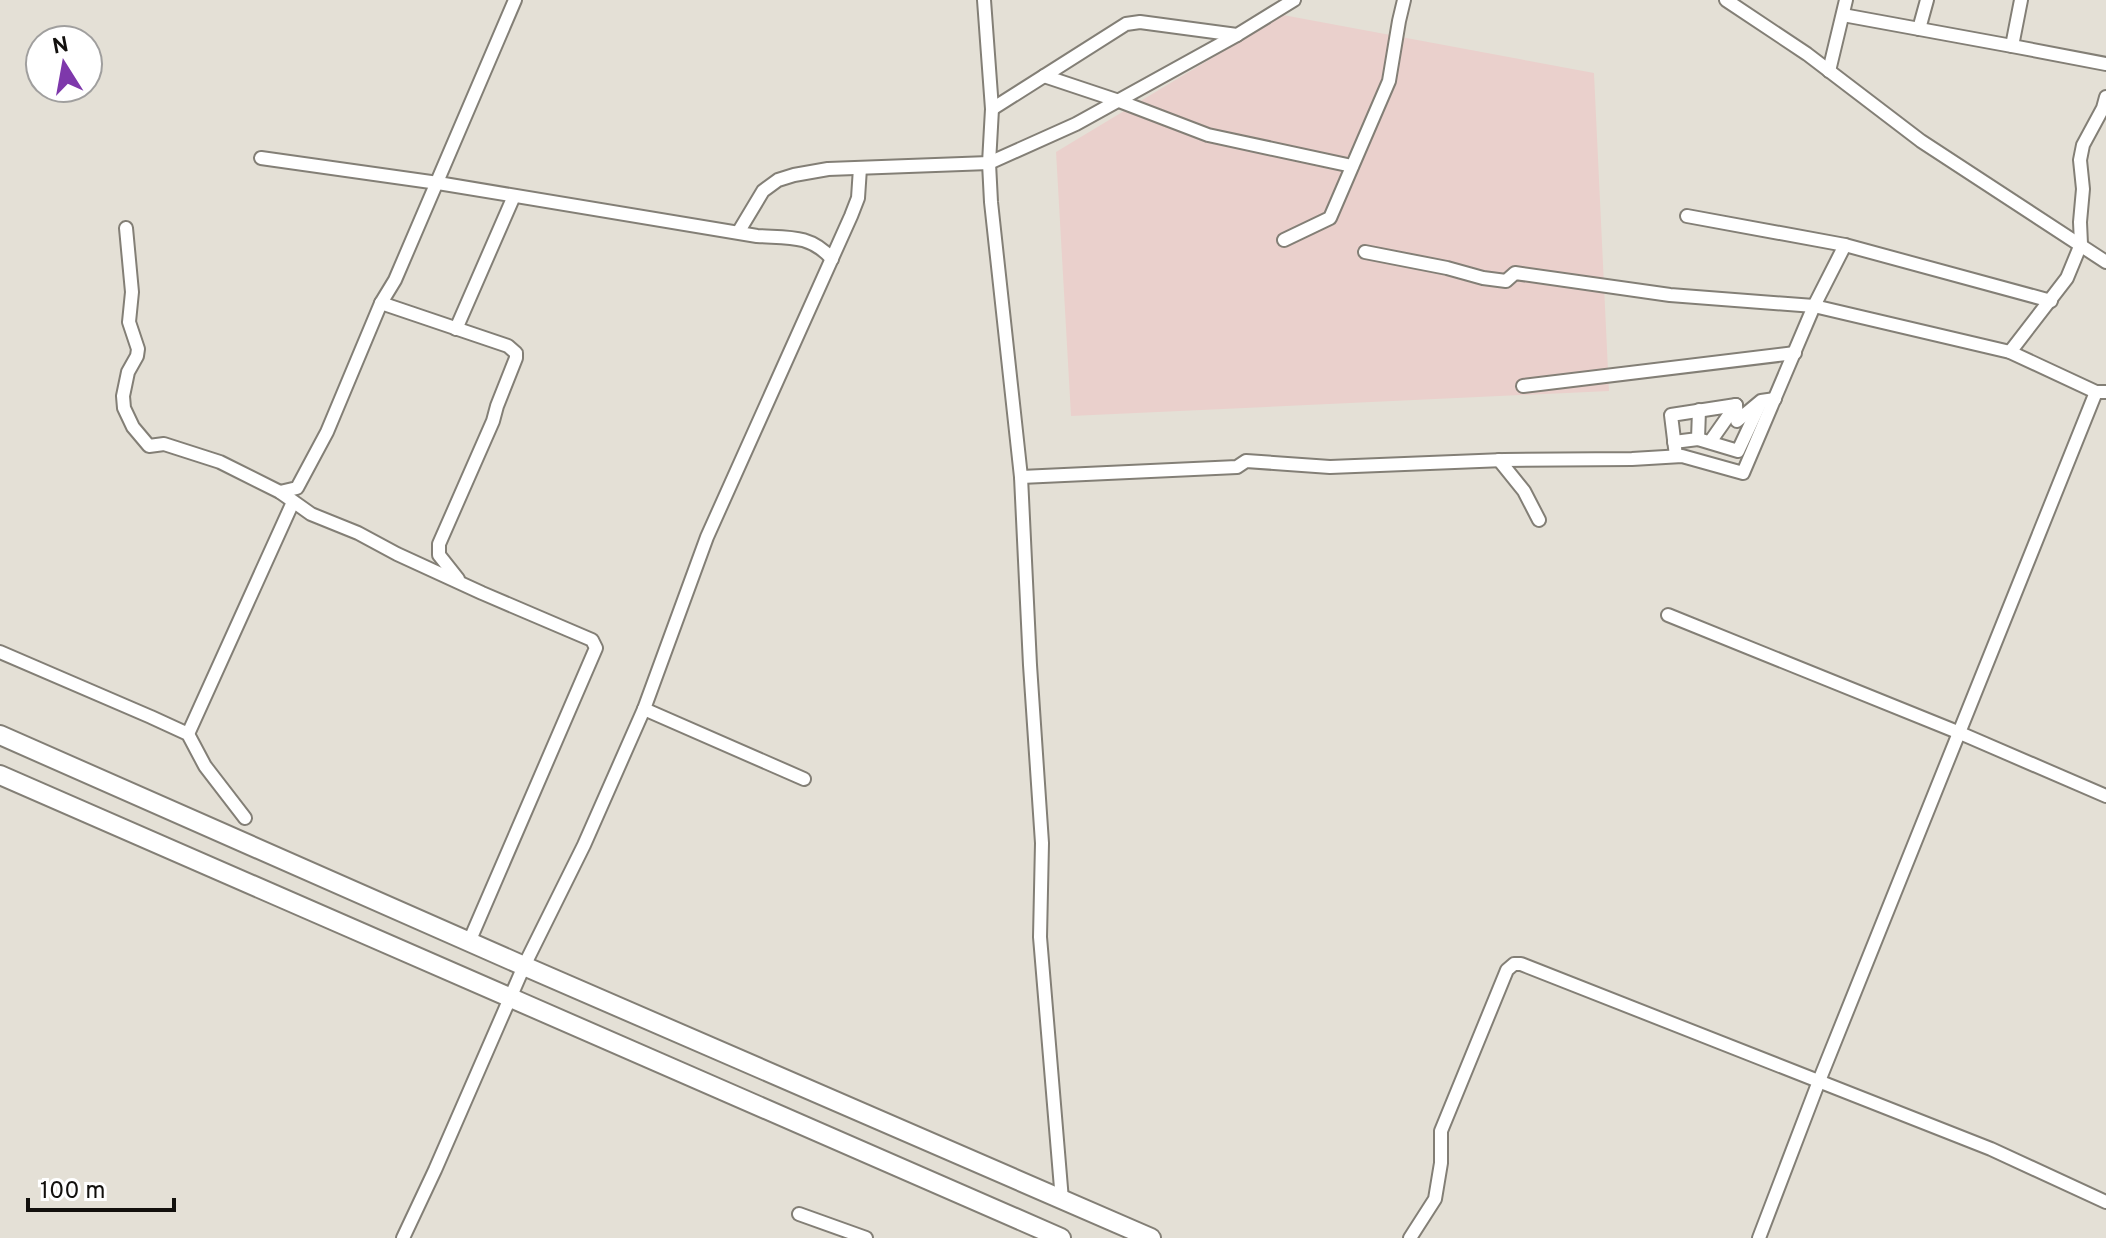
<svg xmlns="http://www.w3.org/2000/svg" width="2106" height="1238" viewBox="0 0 2106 1238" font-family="Overpass,sans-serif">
	<rect width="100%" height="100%" fill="#e4e0d6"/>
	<!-- industrial -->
	<path fill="#ead0cc" d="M1283,15L1594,73L1609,391L1071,416L1056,152Z"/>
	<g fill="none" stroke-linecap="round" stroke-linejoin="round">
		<defs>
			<g id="minor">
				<path d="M984,0L992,109L989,163L991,202L1021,477L1030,665L1042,843L1040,937L1062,1200"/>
				<path d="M1726,0L1807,54L1921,141L2106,262"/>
				<path d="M2021,0L2012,46L2106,64"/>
				<path d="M1843,15L2012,46"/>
				<path d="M1919,29L1927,0"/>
				<path d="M1829,71L1846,0"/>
				<path d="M1044,76L1119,101L1208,135L1352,166"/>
				<path d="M992,109L1126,24L1140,22L1237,35L1294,0"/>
				<path d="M261,158L438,183L757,236C788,238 810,234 832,259"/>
				<path d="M1687,216L1845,245L2051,301"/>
				<path d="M126,228L132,292L129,322L138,349L137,356L128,372L123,396L124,408L133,427L149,446L164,444L220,462L280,492L311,514L358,533L397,554L482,593L592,640L596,648L469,942"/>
				<path d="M739,231L763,191L778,180L794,175L828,169L989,163L1076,124L1237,35"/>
				<path d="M1284,240L1330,218L1389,81L1399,21L1404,0"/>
				<path d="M1365,252L1447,268L1483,278L1506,281L1515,273L1670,295L1814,306L2010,352L2096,392H2106"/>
				<path d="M381,303L508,346L516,353V358L497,406L493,421L439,544V555L458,579"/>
				<path d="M456,329L514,196"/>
				<path d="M2010,352L2067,278L2081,244L2080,222L2083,189L2080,160L2083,145L2103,108L2106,97"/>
				<path d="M1523,386L1795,353"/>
				<path d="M1698,439L1738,451L1760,404"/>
				<path d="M1674,442L1698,439L1699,410"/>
				<path d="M1710,442L1736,405"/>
				<path d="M1676,456L1671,415L1736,405L1737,421L1761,401L1775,399"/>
				<path d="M1499,460L1524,491L1539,520"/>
				<path d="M1021,477L1237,467L1246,461L1330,467L1504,460L1632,459L1682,456L1743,473L1814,306L1845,245"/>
				<path d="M280,492L297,488L327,432L381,303L395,280L515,0"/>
				<path d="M1668,615L1960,733L2106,796"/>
				<path d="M0,652L151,717L188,734L205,766L245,818"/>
				<path d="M644,709L804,779"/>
				<path d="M188,734L293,502"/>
				<path d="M799,1214L866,1238"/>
				<path d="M403,1238L435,1170L524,966L584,845L644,709L707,537L851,216L858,198L860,168"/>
				<path d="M1410,1238L1435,1199L1441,1163V1131L1507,970L1514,964H1521L1991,1149L2106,1202"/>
				<path d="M1759,1238L1819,1081L2096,392"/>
			</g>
			<g id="highway">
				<path d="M0,735L524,966L1151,1238"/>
				<path d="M0,775L1061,1238"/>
			</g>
		</defs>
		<!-- minor casing -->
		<use href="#minor" stroke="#837f76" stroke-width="16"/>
		<!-- highway casing -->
		<use href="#highway" stroke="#837f76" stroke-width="22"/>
		<!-- minor -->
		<use href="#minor" stroke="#fff" stroke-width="12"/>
		<!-- highway -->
		<use href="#highway" stroke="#fff" stroke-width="18"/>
	</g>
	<!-- north arrow -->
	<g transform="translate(64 64) rotate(349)"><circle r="38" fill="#ffffff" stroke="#a09f9e" stroke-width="2"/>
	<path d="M0-6L14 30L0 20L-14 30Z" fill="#7e38ab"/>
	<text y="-12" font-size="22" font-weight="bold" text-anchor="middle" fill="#12100d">N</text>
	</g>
	<!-- scale -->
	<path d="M28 1198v12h146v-12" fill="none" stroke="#12100d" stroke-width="4"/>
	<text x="40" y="1198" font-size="24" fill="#12100d" stroke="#ffffff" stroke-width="6" paint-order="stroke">100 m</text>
</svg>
